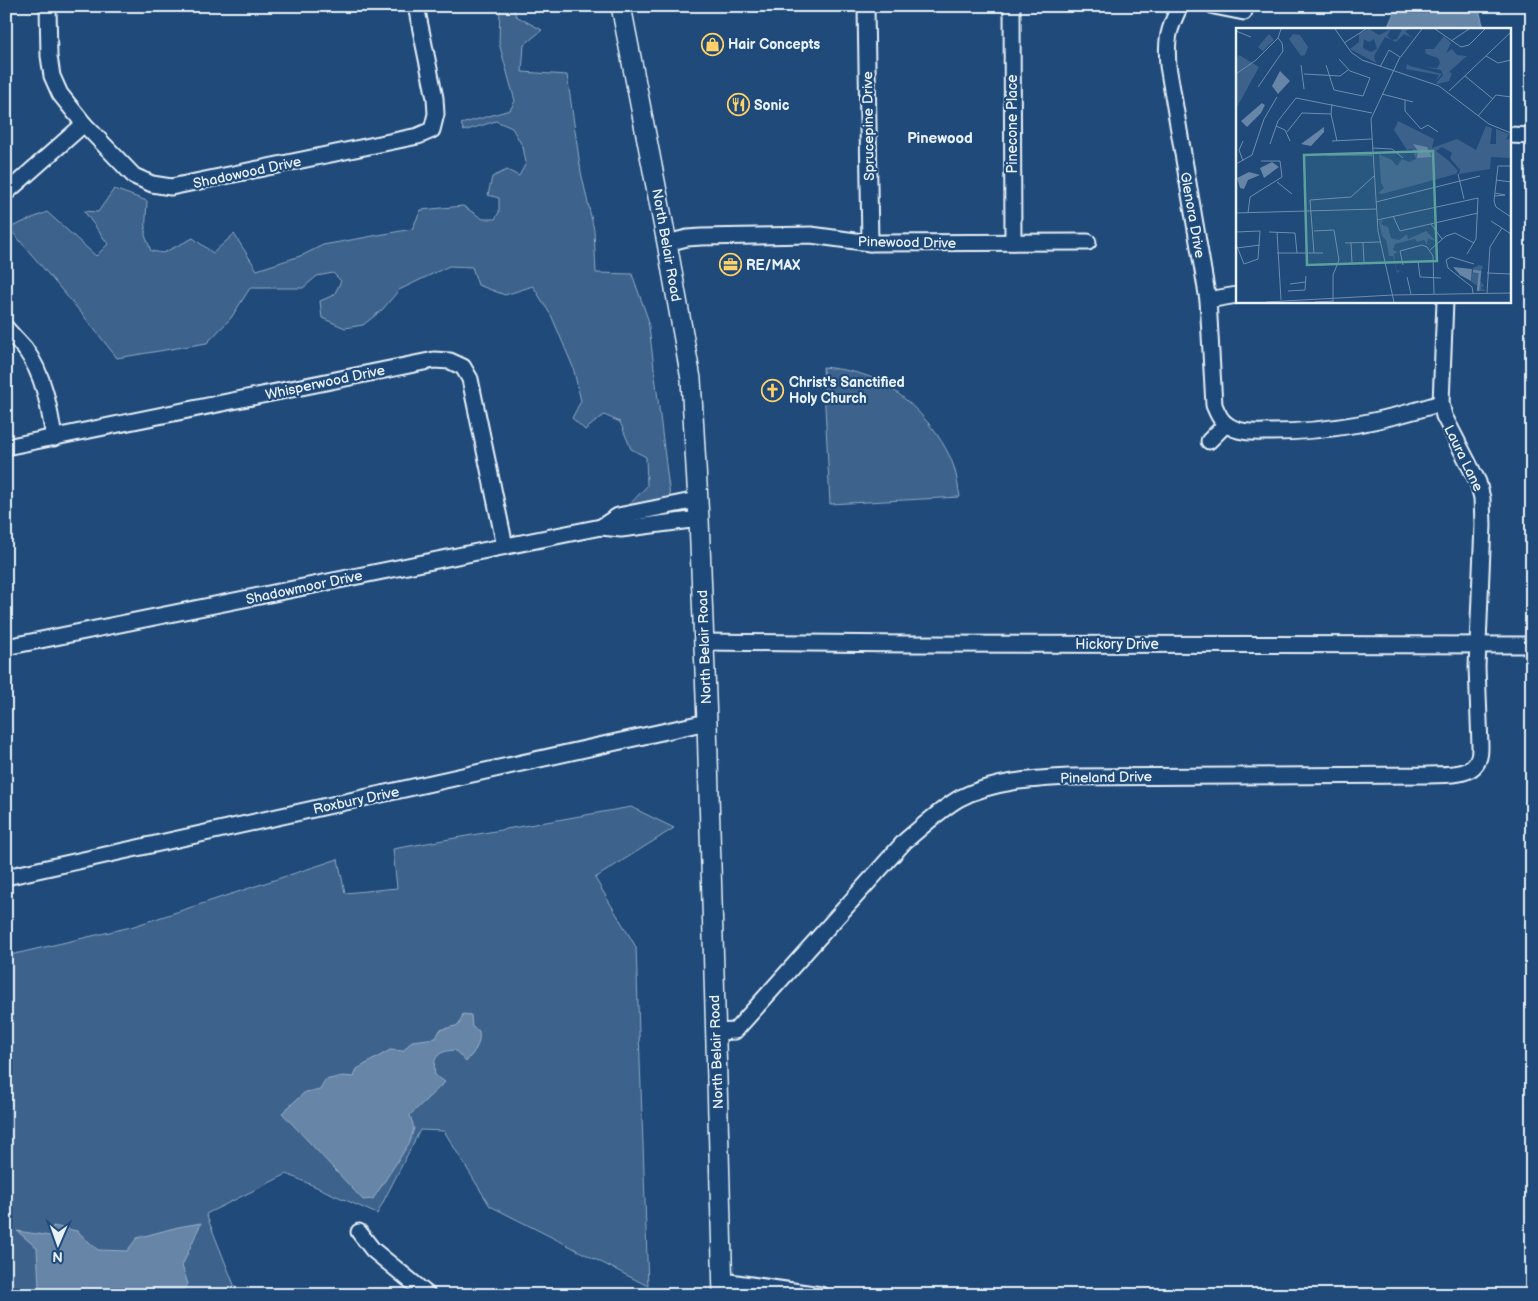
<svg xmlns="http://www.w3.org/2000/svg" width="1538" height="1301" viewBox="0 0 1538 1301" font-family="'Balsamiq Sans',sans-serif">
	<rect width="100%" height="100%" fill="#1f4a7a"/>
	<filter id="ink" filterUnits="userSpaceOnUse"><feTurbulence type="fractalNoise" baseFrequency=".02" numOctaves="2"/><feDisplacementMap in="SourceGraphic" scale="10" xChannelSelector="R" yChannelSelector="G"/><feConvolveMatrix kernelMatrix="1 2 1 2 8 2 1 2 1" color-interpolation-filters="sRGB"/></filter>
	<g filter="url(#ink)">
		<!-- green -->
		<g fill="#3c628c" stroke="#92aac2">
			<path d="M500,6H513L516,16L542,30L524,45L522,72L567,75L581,172L594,230L596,273L632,274L648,319L670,497L629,505L647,486L646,457L631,449L620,422L604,415L585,430L572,418L581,401L573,367L552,317L533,286L505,295L478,285L472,267L449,266L399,290L382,310L363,325L345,328L322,318L320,301L334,295L341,281L333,273L317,276L303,288H250L231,318L207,343L117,358L83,315L9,228L47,212L96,256L108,244L84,211L98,212L114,189L147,201L145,235L151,251L163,253L193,238L213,253L234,234L257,270L303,255L323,245L412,229L421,210L463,206L483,219H495L499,212V198L488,195L492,177L507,170L519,176L526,163L523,147L512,128L496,121L464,131L461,124L510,110L515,101L499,43Z"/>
			<path d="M823,367C841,369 859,372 875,379C907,394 943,434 954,467C957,476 958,487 960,497L830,504Z"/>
			<path d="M631,807L674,828L595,878L636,947L648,1286L490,1206L444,1131L420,1130L377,1214L287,1174L206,1214L238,1295H6V956L131,927L338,859L345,893L397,888L393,849Z"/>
		</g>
		<!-- water -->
		<g fill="#6685a7" stroke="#9ab0c7">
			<path d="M1397,6H1478L1484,29H1387Z"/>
			<path d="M463,1014L471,1015L472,1027L479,1031C481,1045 474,1052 466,1062L455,1050C438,1051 432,1057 435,1075L445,1082L410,1115L414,1128L410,1142L373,1199L363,1200L282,1113L305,1092L320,1090L325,1080L343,1076L354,1077L357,1069L390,1050L403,1051L412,1041L436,1038L440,1030L459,1025Z"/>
			<path d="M201,1223L182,1266L188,1284L183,1291L187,1293L186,1295H50L39,1288L37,1248L17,1231L50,1236L53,1226L77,1231L98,1250L127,1251L137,1238L178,1227Z"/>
		</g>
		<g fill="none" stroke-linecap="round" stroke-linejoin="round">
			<defs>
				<g id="minor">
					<path d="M48,6L49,56L52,76L60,94L84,124L134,176L152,184L171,187L418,136L432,130L436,114L435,98L416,6"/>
					<path d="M1012,6L1013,242"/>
					<path d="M1180,6C1168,30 1166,40 1168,66L1208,300L1214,405C1217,412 1220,420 1226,424C1239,434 1256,432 1271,432C1332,432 1383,421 1441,403"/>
					<path d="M1214,6L1244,12"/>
					<path d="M866,8L870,243"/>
					<path d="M1509,135L1532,136"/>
					<path d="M6,193L84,124"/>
					<path d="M667,243L687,238L701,237L811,235L870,243L1088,242"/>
					<path d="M1208,300L1237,295"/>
					<path d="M6,328C12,335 19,342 25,349C44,375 49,406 54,438"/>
					<path d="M1209,441L1226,424"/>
					<path d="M6,447L434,360L450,361L463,367L470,379L505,546"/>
					<path d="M601,527L618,516L697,500"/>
					<path d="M703,642L910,644L1532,645"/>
					<path d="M6,647L601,527L621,529L699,519"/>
					<path d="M6,877L707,722"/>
					<path d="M716,1032L735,1031L905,841C922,827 942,808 960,798C994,781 1033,779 1070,777L1427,775C1444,774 1474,778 1479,757C1480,754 1480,749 1480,746L1477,667L1483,525L1482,498L1478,482L1444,416L1441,403L1445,301"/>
					<path d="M359,1232L373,1250L428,1295"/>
					<path d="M723,1281L821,1295"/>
				</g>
				<path id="major" d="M621,6L667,243L691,379L699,519L707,722L723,1295"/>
			</defs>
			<!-- minor casing -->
			<use href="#minor" stroke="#e8f1f8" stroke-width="19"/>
			<!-- major casing -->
			<use href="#major" stroke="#e8f1f8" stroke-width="22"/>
			<!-- minor -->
			<use href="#minor" stroke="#1f4a7a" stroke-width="15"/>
			<!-- major -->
			<use href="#major" stroke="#1f4a7a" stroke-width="19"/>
		</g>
	</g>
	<!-- icons -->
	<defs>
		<symbol id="shop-ring" viewBox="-11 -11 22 22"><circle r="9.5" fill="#1f4a7a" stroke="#ffd166" stroke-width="1.5"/><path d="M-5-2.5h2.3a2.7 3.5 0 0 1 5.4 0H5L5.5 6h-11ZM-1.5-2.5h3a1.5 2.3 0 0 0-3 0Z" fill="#ffd166"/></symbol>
		<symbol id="restaurant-ring" viewBox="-11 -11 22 22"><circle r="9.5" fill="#1f4a7a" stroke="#ffd166" stroke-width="1.5"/><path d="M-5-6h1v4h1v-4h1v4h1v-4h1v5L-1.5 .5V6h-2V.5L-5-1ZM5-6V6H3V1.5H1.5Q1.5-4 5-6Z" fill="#ffd166"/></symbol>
		<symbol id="office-ring" viewBox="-11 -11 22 22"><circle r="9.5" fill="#1f4a7a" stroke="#ffd166" stroke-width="1.5"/><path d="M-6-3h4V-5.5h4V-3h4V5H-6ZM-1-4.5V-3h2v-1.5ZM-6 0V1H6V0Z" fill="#ffd166"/></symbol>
		<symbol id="church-ring" viewBox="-11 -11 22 22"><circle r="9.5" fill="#1f4a7a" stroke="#ffd166" stroke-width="1.5"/><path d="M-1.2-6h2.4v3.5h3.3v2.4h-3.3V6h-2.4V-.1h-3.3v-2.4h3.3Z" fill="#ffd166"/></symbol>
	</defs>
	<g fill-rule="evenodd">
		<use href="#shop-ring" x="700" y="32" width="25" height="25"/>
		<use href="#restaurant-ring" x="726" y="92" width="25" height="25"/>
		<use href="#office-ring" x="718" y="252" width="25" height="25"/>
		<use href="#church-ring" x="760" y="378" width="25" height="25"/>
	</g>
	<g text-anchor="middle" stroke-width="4.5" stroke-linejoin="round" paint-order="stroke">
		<!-- poi labels -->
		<g font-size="14" font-weight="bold" fill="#e8f1f8" stroke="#1f4a7a" text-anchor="start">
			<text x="728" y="49">Hair Concepts</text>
			<text x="754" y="110">Sonic</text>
			<text x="746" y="270">RE/MAX</text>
			<text x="789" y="387">Christ's Sanctified<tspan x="789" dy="16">Holy Church</tspan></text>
		</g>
		<!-- street labels -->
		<g font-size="14" fill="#e8f1f8" stroke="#1f4a7a">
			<text transform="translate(1012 124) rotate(-90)" y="5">Pinecone Place</text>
			<text transform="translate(868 126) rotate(-91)" y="5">Sprucepine Drive</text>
			<text transform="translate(247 172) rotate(-12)" y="5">Shadowood Drive</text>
			<text transform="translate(1193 215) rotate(80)" y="5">Glenora Drive</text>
			<text transform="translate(907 242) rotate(1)" y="5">Pinewood Drive</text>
			<text transform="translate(667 245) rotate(80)" y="5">North Belair Road</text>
			<text transform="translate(325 382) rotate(-12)" y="5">Whisperwood Drive</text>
			<text transform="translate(1464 458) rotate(64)" y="5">Laura Lane</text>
			<text transform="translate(304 587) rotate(-12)" y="5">Shadowmoor Drive</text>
			<text x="1117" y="649">Hickory Drive</text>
			<text transform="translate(704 647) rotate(-92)" y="5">North Belair Road</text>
			<text transform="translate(1106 777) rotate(-1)" y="5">Pineland Drive</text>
			<text transform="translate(356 800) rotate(-12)" y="5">Roxbury Drive</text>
			<text transform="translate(716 1052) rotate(-92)" y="5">North Belair Road</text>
		</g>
		<!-- neighbourhood labels -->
		<g font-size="15" font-weight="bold" fill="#e8f1f8" stroke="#1f4a7a">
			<text x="940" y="143">Pinewood</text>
		</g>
	</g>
	<!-- overview -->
	<g transform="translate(1236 28)">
		<rect width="275" height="275" fill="#1f4a7a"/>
		<path d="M133,1L143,7L155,1L151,8L156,12L161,11L166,1H174L169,3L176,10L168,6L160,14L149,9L138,28L140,35L114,21L123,14V6ZM128,11L133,14L138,11L141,21L135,24L127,20ZM33,6L38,12L27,23L22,19ZM57,6L64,7L72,19L69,27L65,28L53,11ZM208,8L215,15L210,25L216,21L221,27L231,28L213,44L216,45L213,53L202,56L200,55L207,47L205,42L189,39L201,40L204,35L202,30L190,26L189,21H198ZM3,27L23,39L0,81V31ZM171,36L174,38L206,46L199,54L203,47L170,41ZM162,93L198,111L196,120L221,111L240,122L250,98L256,100L254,116H260V101L273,106L270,112L275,110V130L255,129L254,141L223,146L224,142L214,130L216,125L206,119L200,123L213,133L222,143L220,146L146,166L142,165L148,160L145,155L143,126L156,132L161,138L166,131L173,134L180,131L176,121L171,122L158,102ZM147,192L145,196L152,199L155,210L163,212L171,206L172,211L190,203L200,213L192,211L191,217L188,212L181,214L179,211L159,216L157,222L162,224L158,226L159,234L161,243L165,242L161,245L157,228H153L150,212L146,208L143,193ZM243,237L247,238L243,251L248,258L245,260L250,263H242V258L235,254L237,240Z" fill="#3c628c" fill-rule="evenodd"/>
		<path d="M44,43L54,53L42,66L36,58ZM26,75L29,77L25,85L11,99L5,93ZM88,99V104L75,118L65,116ZM177,116L191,119L196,129L181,130L182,123ZM36,134L43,139L28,150L24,140ZM13,144L24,147L12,152L8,161L4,160L1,150ZM217,239L236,241L235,253L224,247Z" fill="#6685a7"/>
		<path fill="none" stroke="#6685a7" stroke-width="2.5" d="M237,243L244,244L242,263"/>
		<path fill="none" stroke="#6f8dac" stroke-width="1" d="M99,1L115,24L126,32L203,58L253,96L275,105M199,1L225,19L233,17L249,1M0,3L15,9M215,13L233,1M108,15L130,1M250,28L262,35L275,32M65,37L68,61M90,37L98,62L127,68L134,50L114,43L103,31M144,39L153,22L164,29M0,46L20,32L42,10L45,1M68,46L104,48L112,42M229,48L257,71M22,59L47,23L46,15L42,10M213,63L275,4M146,66L177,74M169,72V83L185,101L192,97L202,104M96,76L95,86L101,113M242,88L260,67L275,69M40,98L49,102L54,113M51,104L66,85L95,86M96,113L136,111M34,116L42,93L60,70L136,85M136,120L156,121L167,130M91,127H136M7,133L3,122L7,113M0,136L16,127L28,91L41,69M275,138H262L258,173L260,179L275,189M222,146L228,171M260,152L275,154M41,154L56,166M259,168L269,167L259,165M140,174L244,148M0,185L140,181M12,185L14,169L46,149L44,133H25M157,188L164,203L242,185M141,192L242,170M255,193L275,206M195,196L206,211M78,203L98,202L103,232L97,247V274M0,204L24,203L22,231L8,236L0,216M33,204L59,205L61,225M41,204L45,272M109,215L144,214M115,215L116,235M127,215L128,234M1,220L24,217M194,222L210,208L219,205L238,215M41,225H87M78,225L74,172L115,169L138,148M231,226L240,211L242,170M182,233L184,249L205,250M167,237L164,223L186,217L191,219L197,228L198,266M251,245L275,246M171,249L175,266M54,256L69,254M52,263L69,262L70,248M237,265L236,259L212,240L210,232L215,229L238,236M251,265L254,219L266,200M30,274L157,267L275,265M79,274L97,273M158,274L142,203L135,91L163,31L186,1"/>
		<path fill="#5ba19e" fill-opacity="0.15" stroke="#5ba19e" stroke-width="2.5" d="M197,123L201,233L71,237L68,127Z"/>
		<rect width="275" height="275" fill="none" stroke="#e8f1f8" stroke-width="2.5"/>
	</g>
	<!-- margin -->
	<rect width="1538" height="1301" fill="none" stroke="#1f4a7a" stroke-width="25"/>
	<rect x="12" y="12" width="1513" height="1276" fill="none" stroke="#e8f1f8" stroke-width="2" filter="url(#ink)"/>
	<!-- north arrow -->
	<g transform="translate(58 1244) rotate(182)" stroke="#1f4a7a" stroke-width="4" paint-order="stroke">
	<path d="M0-4L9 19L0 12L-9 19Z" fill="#e8f1f8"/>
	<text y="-8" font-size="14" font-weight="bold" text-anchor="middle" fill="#e8f1f8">N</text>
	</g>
</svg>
